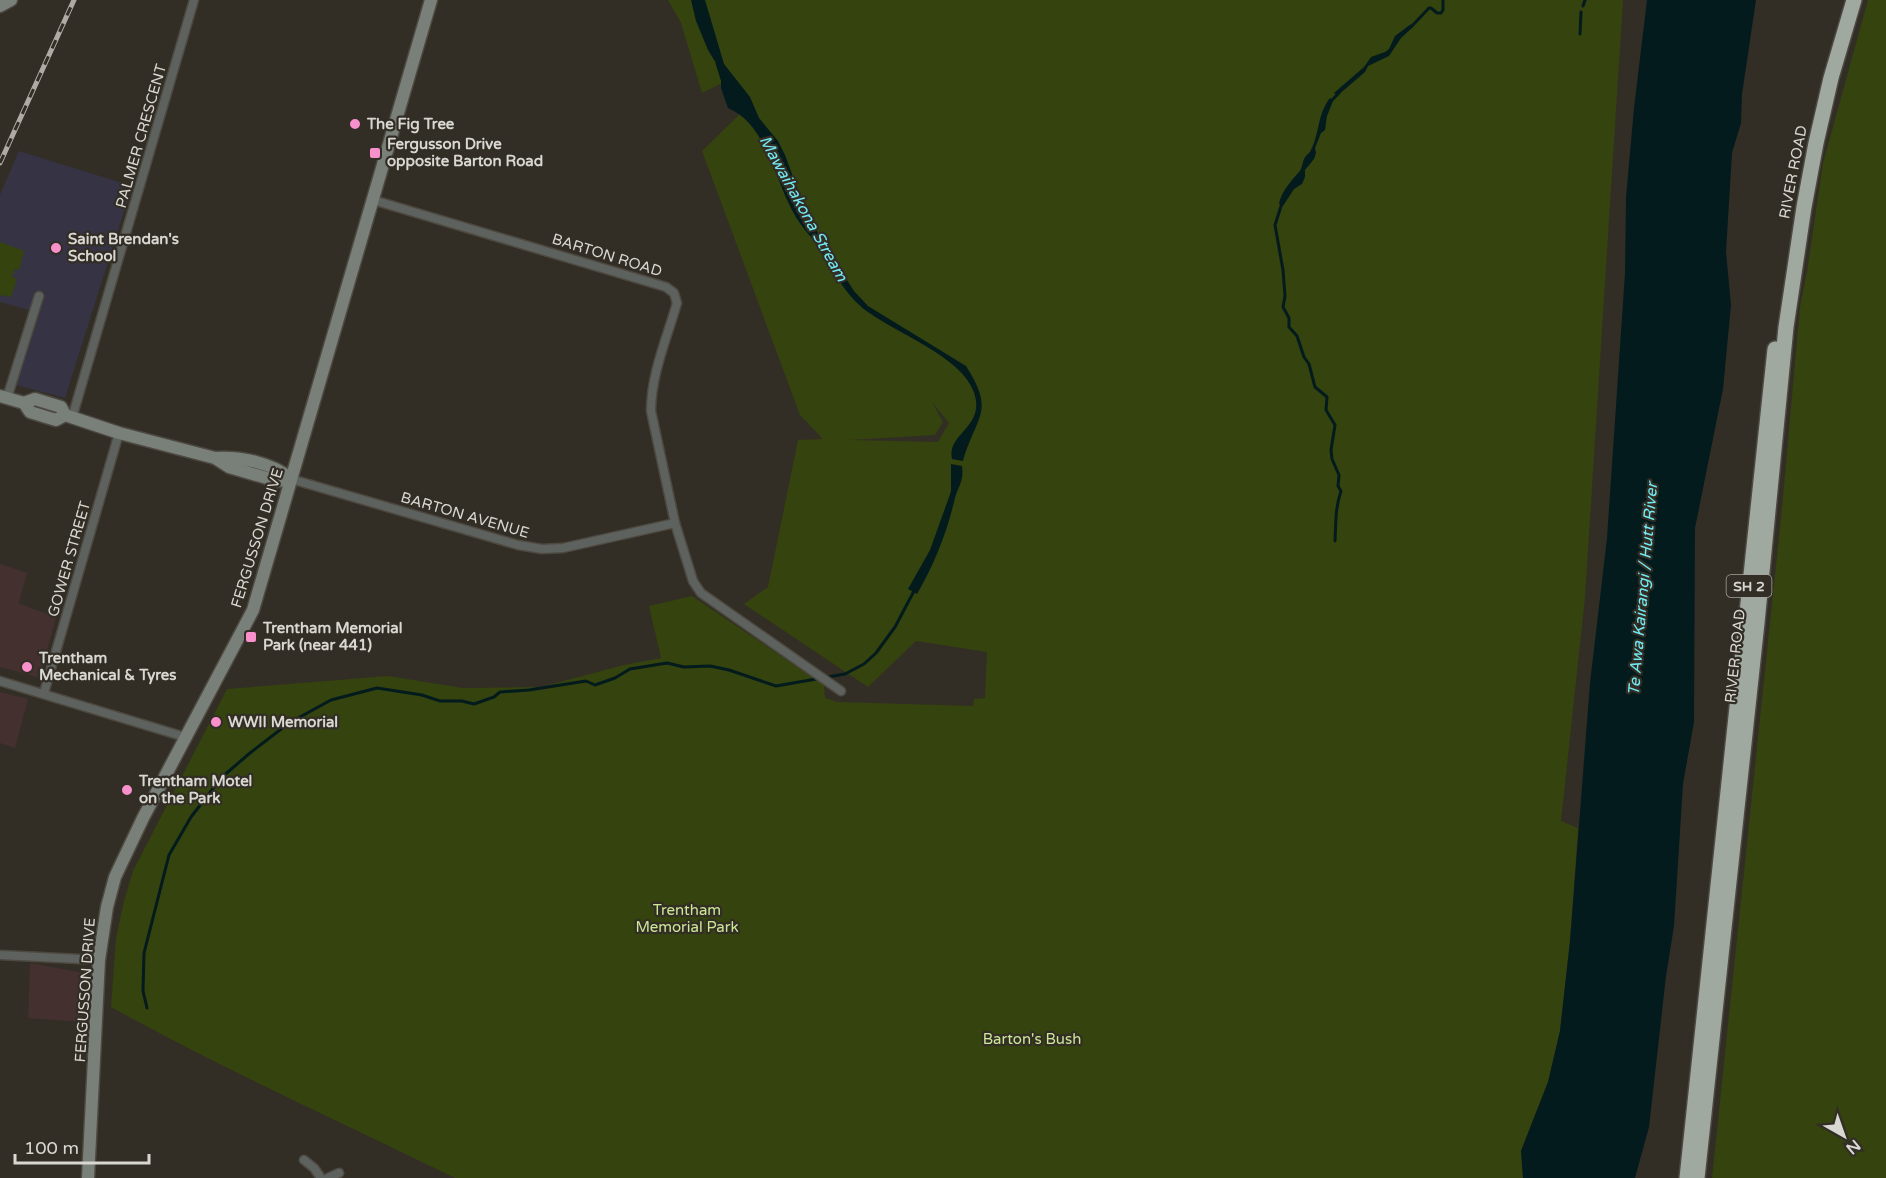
<svg xmlns="http://www.w3.org/2000/svg" width="1886" height="1178" viewBox="0 0 1886 1178" font-family="'Varela Round',sans-serif">
	<rect width="100%" height="100%" fill="#322e25"/>
	<!-- commercial -->
	<g fill="#44302f">
		<path d="M0,564L27,573L19,602L20,604L56,617L40,678L0,667Z"/>
		<path d="M0,692L28,699L15,748L0,743Z"/>
		<path d="M30,963L84,973L82,1022L28,1018Z"/>
	</g>
	<!-- education -->
	<path fill="#363344" d="M19,151L132,186L65,398L9,383L29,310L0,302V195Z"/>
	<!-- green -->
	<g fill="#35430e" fill-rule="evenodd">
		<path d="M668,0H1623L1585,597L1561,821L1578,828L1570,941L1560,1031L1548,1082L1521,1151L1523,1178H455C340,1122 223,1069 111,1007L116,938L124,901L133,871L227,689L388,676L463,688L541,687L624,665L661,658L649,606L692,596L824,685L825,698L838,702L973,706L974,699L985,698L987,652L916,641L868,687L744,604L768,587L798,440L823,439L800,415L702,151L741,113L720,84L702,93L681,23ZM932,402L949,423L938,442L850,440L935,435L943,422Z"/>
		<path d="M1868,0H1886V1178H1712L1782,508L1800,307L1807,272L1823,163Z"/>
		<path d="M0,242L24,251L19,270L15,269L12,277L17,279L11,297L0,295Z"/>
	</g>
	<!-- water -->
	<g fill="#031b1d">
		<path d="M691,0H705L724,64L750,97L759,118L778,141L785,155L806,212L830,254L854,291L868,306L966,366C996,413 976,415 963,461L952,459C946,433 988,427 973,390C960,357 897,333 868,312C843,295 828,260 810,236C803,228 797,220 792,210C774,177 766,124 728,108L721,88V71L708,50L696,21Z"/>
		<path d="M1647,0H1756L1742,94L1741,123L1732,153L1726,252L1731,305L1723,389L1695,528L1694,722L1683,784L1674,926L1666,976L1649,1127L1635,1178H1523L1521,1151L1548,1082L1560,1031L1570,941L1590,683L1607,538L1625,273L1626,197L1634,108Z"/>
		<path d="M1411,24L1413,27L1401,38L1389,56L1368,66L1365,72L1337,96L1334,93L1364,67L1371,57L1385,52L1389,49L1395,36Z"/>
		<path d="M1330,98L1333,101L1327,116L1325,130L1321,133L1315,148L1316,153L1314,159L1305,170V177L1302,184L1294,189L1283,206L1279,204C1281,192 1291,181 1299,172C1302,169 1302,164 1304,159C1305,156 1308,154 1310,152C1320,134 1317,114 1330,98Z"/>
		<path d="M951,464L962,466C964,482 959,484 955,498C947,532 935,563 917,594L908,589L930,550L948,500L951,491Z"/>
	</g>
	<g fill="none" stroke-linecap="round" stroke-linejoin="round">
		<!-- stream -->
		<g stroke="#031b1d" stroke-width="3">
			<path d="M1583,6L1585,0"/>
			<path d="M1411,27L1429,8H1431L1437,13H1441L1443,10V0"/>
			<path d="M1580,34L1581,12"/>
			<path d="M717,63L722,79"/>
			<path d="M1329,103L1339,93"/>
			<path d="M1282,203L1275,225L1283,270L1285,296L1283,307L1289,318V327L1297,336L1304,357L1309,364L1315,387L1327,397L1326,410L1335,425L1331,450L1332,459L1339,475L1338,486L1341,491C1335,509 1336,522 1335,541"/>
			<path d="M147,1008L143,991L144,953L169,855L191,817L222,777L250,753L289,723L331,700L377,688L422,695L440,701H462L474,704L494,697L500,692L529,690L586,681L595,685L615,678L630,669L667,663L684,667L710,666L729,670L776,686L845,674L864,664L876,653L895,627L914,591"/>
		</g>
		<defs>
			<g id="street">
				<path d="M373,200L666,287L674,293L677,303C667,338 651,374 651,411L675,523"/>
				<path d="M7,398L39,296"/>
				<path d="M72,418L194,0"/>
				<path d="M291,479L518,545L542,549L563,548L675,523L693,581L701,593L841,691"/>
				<path d="M0,681L185,737"/>
				<path d="M44,693L119,433"/>
				<path d="M0,955L99,960"/>
				<path d="M304,1160L314,1168L321,1178"/>
				<path d="M328,1178L339,1173"/>
			</g>
			<g id="secondary">
				<path d="M0,6L11,0"/>
				<path d="M0,396L24,403L30,412L56,420L65,415L119,433L215,458L229,467L277,481L291,479"/>
				<path d="M24,403L35,399L61,407L65,415"/>
				<path d="M215,458C239,456 273,463 291,479"/>
				<path d="M88,1178L99,960L107,907L115,877L143,818L253,610L431,0"/>
			</g>
			<g id="highway">
				<path d="M1687,1178L1775,349"/>
				<path d="M1697,1178L1757,623L1786,327L1804,207L1816,143L1831,78L1854,0"/>
			</g>
		</defs>
		<!-- street casing -->
		<use href="#street" stroke="#4d4941" stroke-width="11"/>
		<!-- secondary casing -->
		<use href="#secondary" stroke="#4d4941" stroke-width="15"/>
		<!-- highway casing -->
		<use href="#highway" stroke="#4d4941" stroke-width="18"/>
		<!-- street -->
		<use href="#street" stroke="#5e625e" stroke-width="8"/>
		<!-- secondary -->
		<use href="#secondary" stroke="#797f79" stroke-width="12"/>
		<!-- highway -->
		<use href="#highway" stroke="#9fa9a0" stroke-width="15"/>
		<defs>
			<path id="rail" d="M0,163L74,0"/>
		</defs>
		<!-- rail casing -->
		<use href="#rail" stroke="#aeaba5" stroke-width="5"/>
		<!-- rail -->
		<use href="#rail" stroke="#322e25" stroke-width="3" stroke-dasharray="9" stroke-linecap="butt"/>
	</g>
	<!-- markers -->
	<g fill="#f890cc" stroke="#322e25" stroke-width="2">
		<circle cx="355" cy="124" r="6"/>
		<rect x="369" y="147" width="12" height="12" rx="3"/>
		<circle cx="56" cy="248" r="6"/>
		<rect x="245" y="631" width="12" height="12" rx="3"/>
		<circle cx="27" cy="667" r="6"/>
		<circle cx="216" cy="722" r="6"/>
		<circle cx="127" cy="790" r="6"/>
	</g>
	<g text-anchor="middle" stroke-width="4.5" stroke-linejoin="round" paint-order="stroke">
		<!-- shield labels -->
		<rect fill="#322e25" stroke="#a7a49d" stroke-width="1.5" x="1726.5" y="575" width="45" height="22" rx="4.5"/>
		<g font-size="14" font-weight="bold" fill="#d9d7d1">
			<text x="1749" y="591">SH 2</text>
		</g>
		<!-- poi labels -->
		<g font-size="15" font-weight="bold" fill="#d9d7d1" stroke="#322e25" text-anchor="start">
			<text x="367" y="129">The Fig Tree</text>
			<text x="387" y="149">Fergusson Drive<tspan x="387" dy="17">opposite Barton Road</tspan></text>
			<text x="68" y="244">Saint Brendan's<tspan x="68" dy="17">School</tspan></text>
			<text x="263" y="633">Trentham Memorial<tspan x="263" dy="17">Park (near 441)</tspan></text>
			<text x="39" y="663">Trentham<tspan x="39" dy="17">Mechanical &amp; Tyres</tspan></text>
			<text x="228" y="727">WWII Memorial</text>
			<text x="139" y="786">Trentham Motel<tspan x="139" dy="17">on the Park</tspan></text>
		</g>
		<!-- street labels -->
		<g font-size="15" fill="#d9d7d1" stroke="#322e25">
			<text transform="translate(141 136) rotate(-74)" y="5">PALMER CRESCENT</text>
			<text transform="translate(1793 172) rotate(-79)" y="5">RIVER ROAD</text>
			<text transform="translate(607 255) rotate(17)" y="5">BARTON ROAD</text>
			<text transform="translate(465 515) rotate(16)" y="5">BARTON AVENUE</text>
			<text transform="translate(257 538) rotate(-73)" y="5">FERGUSSON DRIVE</text>
			<text transform="translate(69 559) rotate(-74)" y="5">GOWER STREET</text>
			<text transform="translate(1735 656) rotate(-84)" y="5">RIVER ROAD</text>
			<text transform="translate(85 990) rotate(-86)" y="5">FERGUSSON DRIVE</text>
		</g>
		<!-- park labels -->
		<g font-size="15" fill="#cde797" stroke="#322e25">
			<text x="687" y="915">Trentham<tspan x="687" dy="17">Memorial Park</tspan></text>
			<text x="1032" y="1044">Barton's Bush</text>
		</g>
		<!-- water labels -->
		<g font-size="16" font-style="italic" fill="#72eaf4" stroke="#322e25">
			<text transform="translate(804 208) rotate(61)" y="6">Mawaihakona Stream</text>
			<text transform="translate(1642 589) rotate(-85)" y="6">Te Awa Kairangi / Hutt River</text>
		</g>
	</g>
	<!-- north arrow -->
	<g transform="translate(1844 1136) rotate(140)" stroke="#322e25" stroke-width="4.5" paint-order="stroke">
	<path d="M0-4.5L10 22L0 15L-10 22Z" fill="#d9d7d1"/>
	<text y="-9" font-size="16" font-weight="bold" text-anchor="middle" fill="#d9d7d1">N</text>
	</g>
	<!-- scale -->
	<path d="M15 1154v9h134v-9" fill="none" stroke="#d9d7d1" stroke-width="3"/>
	<text x="24" y="1154" font-size="18" fill="#d9d7d1" stroke="#322e25" stroke-width="4.5" paint-order="stroke">100 m</text>
</svg>
